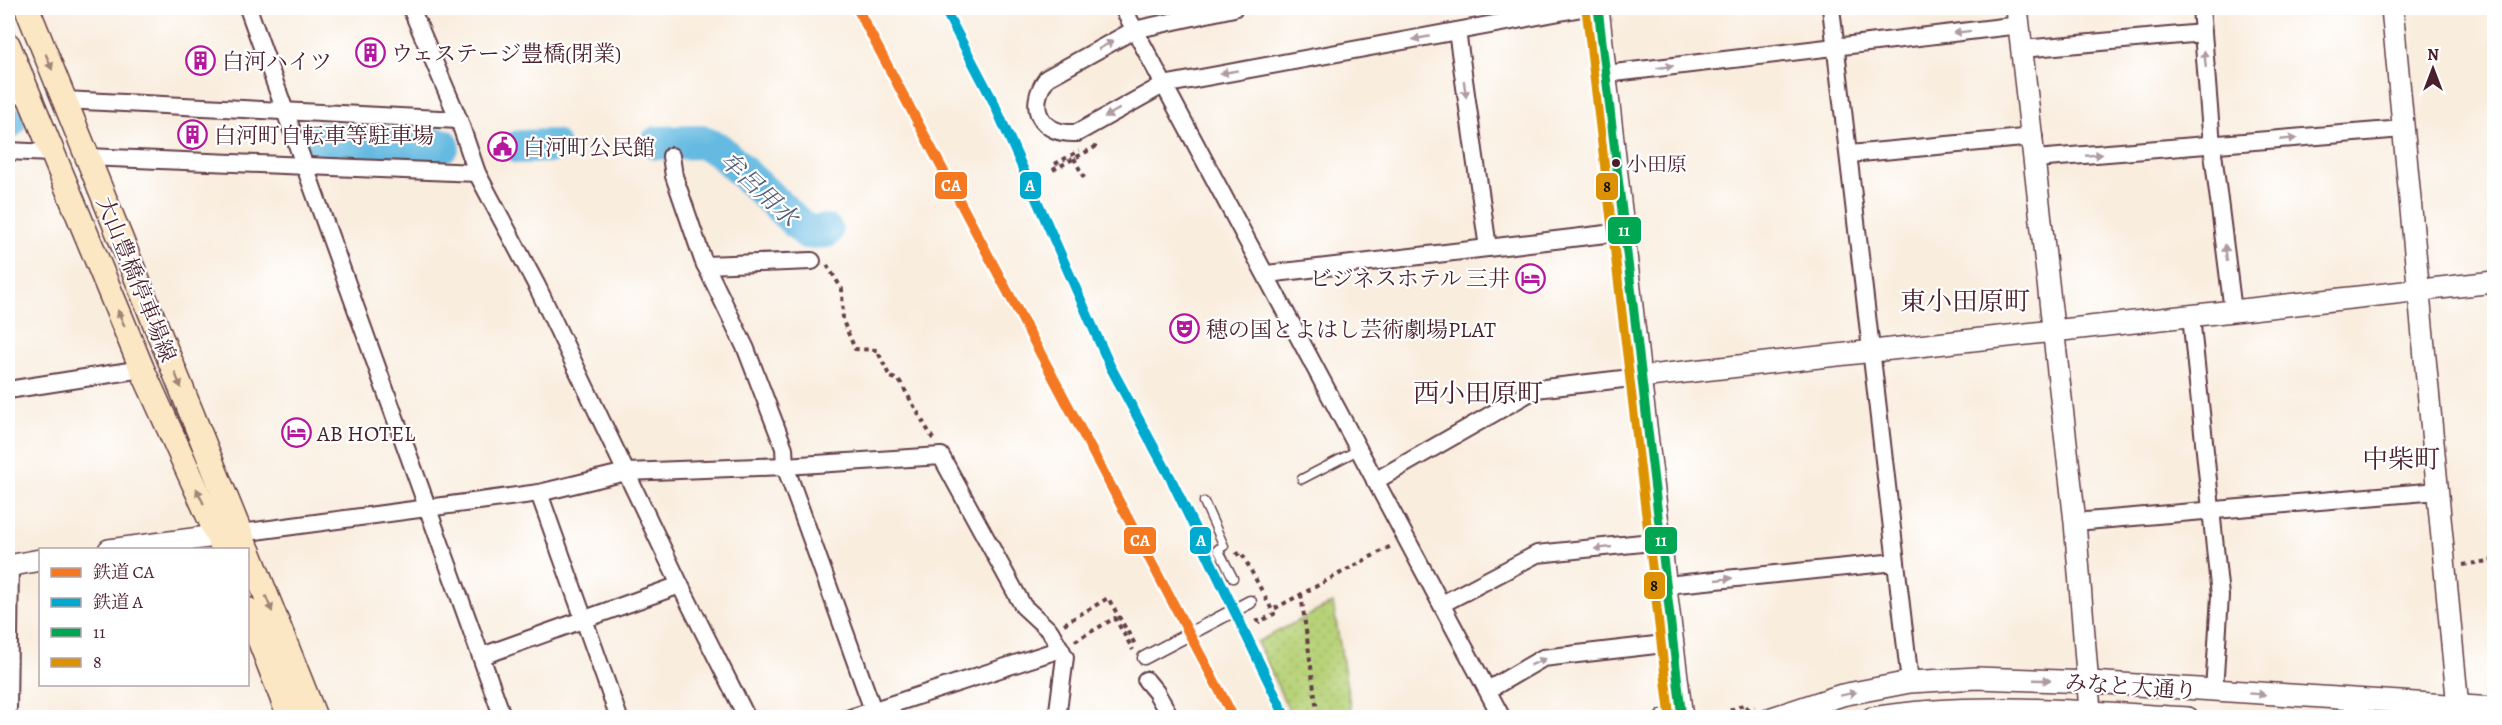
<svg xmlns="http://www.w3.org/2000/svg" width="2502" height="725" viewBox="0 0 2502 725" font-family="Alegreya,'Noto Serif JP',serif">
	<defs>
		<pattern id="grass-dots" width="8" height="8" patternUnits="userSpaceOnUse" patternTransform="scale(1.5)"><rect width="8" height="8" fill="#b7d278"/><path d="M2 2h.1M6 6h.1" fill="none" stroke="#9fb468" stroke-width="1.8" stroke-linecap="round"/></pattern>
	</defs>
	<rect width="100%" height="100%" fill="#fff"/>
	<filter id="ink" filterUnits="userSpaceOnUse"><feTurbulence type="fractalNoise" baseFrequency=".0167" numOctaves="2"/><feDisplacementMap in="SourceGraphic" scale="12" xChannelSelector="R" yChannelSelector="G"/><feConvolveMatrix kernelMatrix="1 2 1 2 8 2 1 2 1" color-interpolation-filters="sRGB"/></filter>
	<filter id="wash" filterUnits="userSpaceOnUse"><feTurbulence type="fractalNoise" baseFrequency=".008" numOctaves="4" result="noise"/><feDisplacementMap in="SourceGraphic" scale="24" xChannelSelector="R" yChannelSelector="G"/><feGaussianBlur stdDeviation="1.35" result="paint"/><feColorMatrix in="noise" values="0 0 0 0 0 0 0 0 0 0 0 0 0 0 0 0 0 1.4 0 .05"/><feComposite in="paint" operator="in"/></filter>
	<g filter="url(#wash)">
		<rect width="100%" height="100%" fill="#f9edde"/>
		<!-- grass -->
		<path fill="url(#grass-dots)" stroke="#807852" stroke-width="1.5" d="M1333,603L1352,717H1292L1257,642Z"/>
		<g fill="none" stroke-linecap="round" stroke-linejoin="round">
			<!-- river -->
			<g stroke="#65bae1" stroke-width="34">
				<path d="M8,122H9"/>
				<path d="M319,139L443,145"/>
				<path d="M657,143L701,142L718,149L807,232L826,231"/>
				<path d="M519,147L553,146"/>
			</g>
		</g>
	</g>
	<g filter="url(#ink)">
		<g fill="none" stroke-linecap="round" stroke-linejoin="round">
			<defs>
				<g id="service">
					<path d="M1302,479L1358,450"/>
					<path d="M1204,502L1224,546L1218,549L1233,578"/>
				</g>
				<path id="pedestrian" d="M1144,658L1250,602"/>
				<g id="minor">
					<path d="M248,8L503,718"/>
					<path d="M411,8L459,120L477,173L537,286L680,585L747,718"/>
					<path d="M1123,8L1502,718"/>
					<path d="M1234,8L1134,30L1047,78C1026,107 1040,135 1077,133L1163,85L1582,8"/>
					<path d="M1831,8L1910,682"/>
					<path d="M2201,8L2212,145L2233,311"/>
					<path d="M1457,31L1488,248"/>
					<path d="M2023,49L2203,33"/>
					<path d="M1606,74L2020,25"/>
					<path d="M8,95L28,96"/>
					<path d="M64,100L459,120"/>
					<path d="M8,151L51,153"/>
					<path d="M1850,154L2034,137"/>
					<path d="M671,156L674,176L703,260L746,349L784,448L785,466L873,710"/>
					<path d="M87,157L477,173"/>
					<path d="M2035,159L2403,129"/>
					<path d="M705,265L812,261"/>
					<path d="M1267,274L1623,232"/>
					<path d="M2191,316L2220,596L2214,691"/>
					<path d="M8,390L142,369"/>
					<path d="M1375,481L1536,389L1640,377"/>
					<path d="M539,493L619,718"/>
					<path d="M2075,522L2438,491"/>
					<path d="M241,533L539,493L626,472L785,466L941,456L1023,606L1050,631L1065,657L1057,718"/>
					<path d="M1666,585L1896,562"/>
					<path d="M1442,604L1537,554L1661,541"/>
					<path d="M482,656L680,585"/>
					<path d="M1146,680L1156,692L1171,718"/>
					<path d="M1488,690L1543,658L1673,643"/>
					<path d="M8,709L10,565"/>
					<path d="M850,718L1061,649"/>
					<path d="M1664,718L1682,715"/>
				</g>
				<g id="tertiary">
					<path d="M1598,8L1640,377L1682,718"/>
					<path d="M2017,8L2075,522L2090,711"/>
					<path d="M2392,8L2459,718"/>
					<path d="M1640,377L2494,282"/>
					<path d="M109,550L231,534"/>
					<path d="M8,566L40,560"/>
					<path d="M1772,718L1842,695L1910,682L1977,678L2090,682L2494,708"/>
					<path d="M1872,718C1976,701 2084,712 2188,718"/>
				</g>
				<g id="secondary">
					<path d="M27,8L247,550"/>
					<path d="M8,45L142,369L224,550"/>
					<path d="M248,550L315,718"/>
					<path d="M248,610L290,718"/>
				</g>
			</defs>
			<!-- service casing -->
			<use href="#service" stroke="#643e46" stroke-width="11"/>
			<!-- pedestrian casing -->
			<use href="#pedestrian" stroke="#643e46" stroke-width="15"/>
			<!-- minor casing -->
			<use href="#minor" stroke="#643e46" stroke-width="20"/>
			<!-- tertiary casing -->
			<use href="#tertiary" stroke="#643e46" stroke-width="24"/>
			<!-- secondary casing -->
			<use href="#secondary" stroke="#643e46" stroke-width="27"/>
			<!-- path -->
			<g stroke="#643e46" stroke-width="4" stroke-dasharray="4.5 4.5" stroke-linecap="butt">
				<path d="M1074,158L1084,178"/>
				<path d="M1055,164L1079,151"/>
				<path d="M1053,170L1095,147L1096,144"/>
				<path d="M827,265L842,289L843,321L855,349L877,350L890,377L899,380L933,439"/>
				<path d="M1236,555L1241,552L1262,591"/>
				<path d="M2463,565L2494,560"/>
				<path d="M1301,594L1318,718"/>
				<path d="M1265,597L1272,610L1391,546"/>
				<path d="M1257,619L1259,622L1274,614L1272,610"/>
				<path d="M1064,624L1108,598L1136,646"/>
				<path d="M1075,641L1115,618L1133,650"/>
				<path d="M1735,713L1732,715L1730,710L1745,704L1748,710"/>
				<path d="M1730,718L1755,707"/>
			</g>
			<!-- service -->
			<use href="#service" stroke="#fff" stroke-width="8"/>
			<!-- pedestrian -->
			<use href="#pedestrian" stroke="#fff" stroke-width="12"/>
			<!-- minor -->
			<use href="#minor" stroke="#fff" stroke-width="16"/>
			<!-- tertiary -->
			<use href="#tertiary" stroke="#fff" stroke-width="21"/>
			<!-- secondary -->
			<use href="#secondary" stroke="#fbe7c3" stroke-width="24"/>
			<defs>
				<path id="bus-1" d="M1598,8L1682,718"/>
				<path id="bus-2" d="M1586,9L1670,718"/>
			</defs>
			<!-- bus-1 casing -->
			<use href="#bus-1" stroke="#fff" stroke-width="14"/>
			<!-- bus-2 casing -->
			<use href="#bus-2" stroke="#fff" stroke-width="14"/>
			<!-- bus-1 -->
			<use href="#bus-1" stroke="#00a651" stroke-width="9"/>
			<!-- bus-2 -->
			<use href="#bus-2" stroke="#dd9206" stroke-width="9"/>
			<defs>
				<path id="rail-1" d="M857,8L1234,718"/>
				<path id="rail-2" d="M944,8L993,101L1110,366L1171,479L1286,718"/>
			</defs>
			<!-- rail-1 casing -->
			<use href="#rail-1" stroke="#fff" stroke-width="15"/>
			<!-- rail-2 casing -->
			<use href="#rail-2" stroke="#fff" stroke-width="15"/>
			<!-- rail-1 -->
			<use href="#rail-1" stroke="#f47921" stroke-width="10"/>
			<!-- rail-2 -->
			<use href="#rail-2" stroke="#00a9ce" stroke-width="10"/>
		</g>
		<!-- one-way arrows -->
		<defs><path id="oneway-solid" d="M-6-.8H1V-3.2L6.5 0L1 3.2V.8H-6Z" transform="scale(1.5)"/></defs>
		<g fill="#ae9aa0">
			<use href="#oneway-solid" transform="translate(1962 32) rotate(173)"/>
			<use href="#oneway-solid" transform="translate(1421 38) rotate(170)"/>
			<use href="#oneway-solid" transform="translate(1106 45) rotate(-29)"/>
			<use href="#oneway-solid" transform="translate(2205 59) rotate(-95)"/>
			<use href="#oneway-solid" transform="translate(1665 67) rotate(-7)"/>
			<use href="#oneway-solid" transform="translate(1229 72) rotate(170)"/>
			<use href="#oneway-solid" transform="translate(1465 89) rotate(82)"/>
			<use href="#oneway-solid" transform="translate(1112 113) rotate(151)"/>
			<use href="#oneway-solid" transform="translate(2288 139) rotate(-5)"/>
			<use href="#oneway-solid" transform="translate(2094 155) rotate(-5)"/>
			<use href="#oneway-solid" transform="translate(2226 253) rotate(-97)"/>
			<use href="#oneway-solid" transform="translate(1603 548) rotate(174)"/>
			<use href="#oneway-solid" transform="translate(1724 579) rotate(-6)"/>
			<use href="#oneway-solid" transform="translate(1538 662) rotate(-24)"/>
			<use href="#oneway-solid" transform="translate(2042 680) rotate(2)"/>
			<use href="#oneway-solid" transform="translate(1848 694) rotate(-12)"/>
			<use href="#oneway-solid" transform="translate(2257 694) rotate(4)"/>
		</g>
		<g fill="#a28377">
			<use href="#oneway-solid" transform="translate(49 62) rotate(68)"/>
			<use href="#oneway-solid" transform="translate(121 318) rotate(-113)"/>
			<use href="#oneway-solid" transform="translate(178 380) rotate(68)"/>
			<use href="#oneway-solid" transform="translate(200 496) rotate(-115)"/>
			<use href="#oneway-solid" transform="translate(269 604) rotate(68)"/>
		</g>
	</g>
	<!-- icons -->
	<defs>
		<symbol id="building-ring" viewBox="-11 -11 22 22"><circle r="9.5" fill="#fff" stroke="#b5179e" stroke-width="1.5"/><path d="M-4-6H4V6H1V3H-1V6H-4ZM-2.5-4.3h1.7v1.8h-1.7ZM.8-4.3h1.7v1.8H.8ZM-2.5-1h1.7V.8h-1.7ZM.8-1h1.7V.8H.8Z" fill="#b5179e"/></symbol>
		<symbol id="civic-ring" viewBox="-11 -11 22 22"><circle r="9.5" fill="#fff" stroke="#b5179e" stroke-width="1.5"/><path d="M-.6-6.5H3V-4.5H.6V-3L4-1V1h2V6H-6V1h2V-1L-.6-3ZM-1.2 2.5V6h2.4V2.5Z" fill="#b5179e"/></symbol>
		<symbol id="hotel-ring" viewBox="-11 -11 22 22"><circle r="9.5" fill="#fff" stroke="#b5179e" stroke-width="1.5"/><path d="M-6-4.5h1.5V1H6V5H4.5V3h-9V5H-6ZM-4 0a1.8 1.8 0 1 1 3.6 0ZM.5 0V-2.5h3Q6-2.5 6 0Z" fill="#b5179e"/></symbol>
		<symbol id="theatre-ring" viewBox="-11 -11 22 22"><circle r="9.5" fill="#fff" stroke="#b5179e" stroke-width="1.5"/><path d="M-5-5.5Q0-4 5-5.5V0Q5 5 0 6Q-5 5-5 0ZM-3.3-2.5H-1v1.5H-3.3ZM1-2.5H3.3v1.5H1ZM-2.8 1Q0 5.5 2.8 1Z" fill="#b5179e"/></symbol>
	</defs>
	<g fill-rule="evenodd">
		<use href="#building-ring" x="354" y="36" width="33" height="33"/>
		<use href="#building-ring" x="184" y="44" width="33" height="33"/>
		<use href="#building-ring" x="176" y="118" width="33" height="33"/>
		<use href="#civic-ring" x="486" y="130" width="33" height="33"/>
		<use href="#hotel-ring" x="1514" y="262" width="33" height="33"/>
		<use href="#theatre-ring" x="1168" y="312" width="33" height="33"/>
		<use href="#hotel-ring" x="280" y="416" width="33" height="33"/>
	</g>
	<!-- markers -->
	<circle fill="#4a1f2b" stroke="#fff" stroke-width="2" cx="1616" cy="163" r="5"/>
	<g text-anchor="middle" stroke-width="4.5" stroke-linejoin="round" paint-order="stroke">
		<!-- bus labels -->
		<g font-size="20" fill="#4a1f2b" stroke="#fff" text-anchor="start">
			<text x="1627" y="171">小田原</text>
		</g>
		<!-- poi labels -->
		<g font-size="22" fill="#4a1f2b" stroke="#fff" text-anchor="start">
			<text x="391" y="61">ウェステージ豊橋(閉業)</text>
			<text x="222" y="69">白河ハイツ</text>
			<text x="214" y="143">白河町自転車等駐車場</text>
			<text x="523" y="155">白河町公民館</text>
			<text x="1510" y="286" text-anchor="end">ビジネスホテル 三井</text>
			<text x="1206" y="337">穂の国とよはし芸術劇場PLAT</text>
			<text x="317" y="441">AB HOTEL</text>
		</g>
		<!-- street labels -->
		<g font-size="22" fill="#4a1f2b" stroke="#fff">
			<text transform="translate(137 279) rotate(68)" y="8">大山豊橋停車場線</text>
			<text transform="translate(2131 686) rotate(4)" y="8">みなと大通り</text>
		</g>
		<!-- water labels -->
		<g font-size="24" font-style="italic" fill="#555d74" stroke="#fff">
			<text transform="translate(759 189) rotate(43)" y="8">牟呂用水</text>
		</g>
		<!-- quarter labels -->
		<g font-size="26" fill="#4a1f2b" stroke="#fff">
			<text x="1965" y="310">東小田原町</text>
			<text x="1478" y="402">西小田原町</text>
			<text x="2401" y="468">中柴町</text>
		</g>
	</g>
	<g stroke="#fff" stroke-width="2">
		<rect x="1019" y="171" width="23" height="29" rx="6" fill="#00a9ce"/>
		<rect x="934" y="171" width="34" height="29" rx="6" fill="#f47921"/>
		<rect x="1595" y="172" width="24" height="29" rx="6" fill="#dd9206"/>
		<rect x="1607" y="216" width="35" height="29" rx="6" fill="#00a651"/>
		<rect x="1189" y="526" width="23" height="29" rx="6" fill="#00a9ce"/>
		<rect x="1123" y="526" width="34" height="29" rx="6" fill="#f47921"/>
		<rect x="1644" y="526" width="34" height="29" rx="6" fill="#00a651"/>
		<rect x="1643" y="571" width="23" height="29" rx="6" fill="#dd9206"/>
	</g>
	<g font-size="16" text-anchor="middle" font-weight="bold" fill="#fff">
		<text x="1030" y="191">A</text>
		<text x="951" y="191">CA</text>
		<text x="1624" y="236">11</text>
		<text x="1201" y="546">A</text>
		<text x="1140" y="546">CA</text>
		<text x="1661" y="546">11</text>
	</g>
	<g font-size="16" text-anchor="middle" font-weight="bold" fill="#111">
		<text x="1607" y="192">8</text>
		<text x="1654" y="591">8</text>
	</g>
	<!-- margin -->
	<rect width="2502" height="725" fill="none" stroke="#fff" stroke-width="30"/>
	<!-- legend -->
	<rect x="39" y="548" width="210" height="138" fill="#ffffff" stroke="#b7a5aa" stroke-width="1.5"/>
	<rect x="51" y="568" width="30" height="9" fill="#f47921" stroke="#b7a5aa" stroke-width="1.5"/>
	<text x="93" y="578" font-size="18" fill="#4a1f2b">鉄道 CA</text>
	<rect x="51" y="598" width="30" height="9" fill="#00a9ce" stroke="#b7a5aa" stroke-width="1.5"/>
	<text x="93" y="608" font-size="18" fill="#4a1f2b">鉄道 A</text>
	<rect x="51" y="628" width="30" height="9" fill="#00a651" stroke="#b7a5aa" stroke-width="1.5"/>
	<text x="93" y="638" font-size="18" fill="#4a1f2b">11</text>
	<rect x="51" y="658" width="30" height="9" fill="#dd9206" stroke="#b7a5aa" stroke-width="1.5"/>
	<text x="93" y="668" font-size="18" fill="#4a1f2b">8</text>
	<!-- north arrow -->
	<g transform="translate(2433 69)" stroke="#ffffff" stroke-width="4.5" paint-order="stroke">
	<path d="M0-4.5L10 22L0 15L-10 22Z" fill="#4a1f2b"/>
	<text y="-9" font-size="16" font-weight="bold" text-anchor="middle" fill="#4a1f2b">N</text>
	</g>
</svg>
